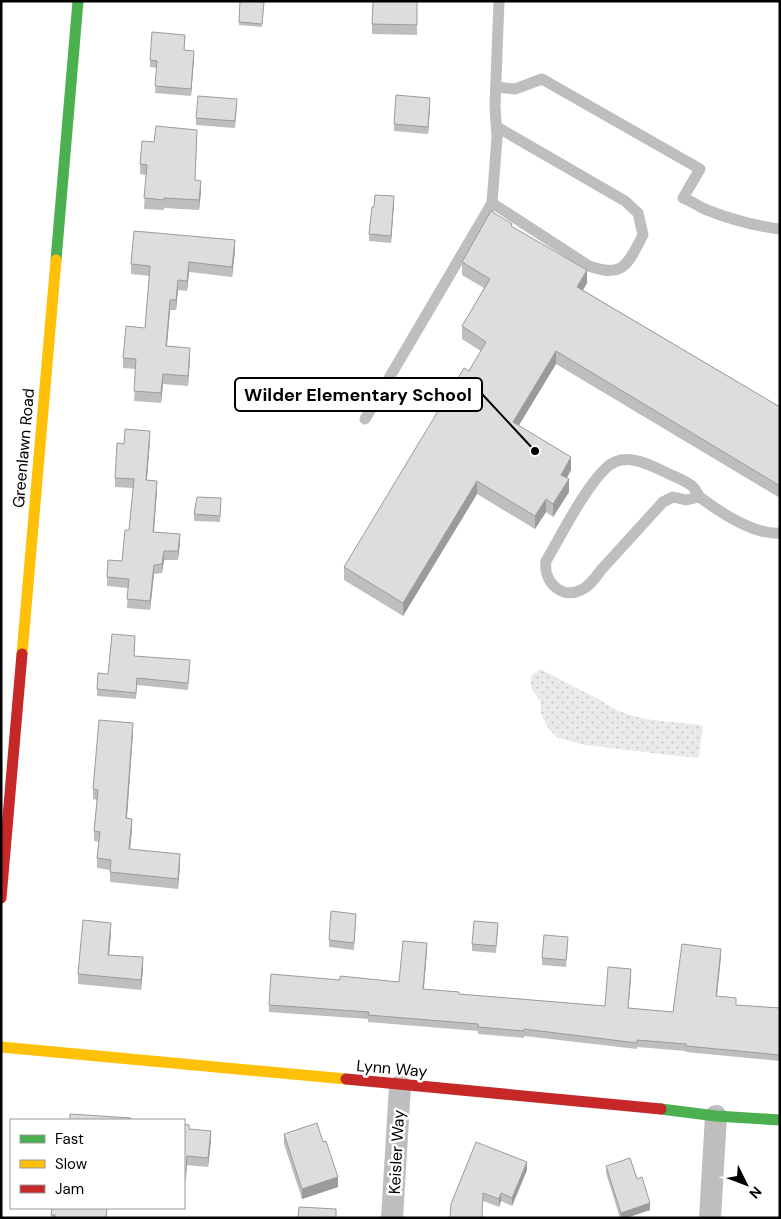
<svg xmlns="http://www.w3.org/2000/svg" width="781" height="1219" viewBox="0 0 781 1219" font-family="'DM Sans',sans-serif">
	<defs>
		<pattern id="green-dots" width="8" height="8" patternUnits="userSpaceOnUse" patternTransform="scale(1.25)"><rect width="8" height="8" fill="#eaeaea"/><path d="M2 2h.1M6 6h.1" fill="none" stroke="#c7c7c7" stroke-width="1.8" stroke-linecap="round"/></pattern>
	</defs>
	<rect width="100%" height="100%" fill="#fff"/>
	<!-- green -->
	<path fill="url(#green-dots)" d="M540,669L602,701C628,722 670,721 703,725L699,756L695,758L585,745L558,738L548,728L541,714V702L531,688V676Z"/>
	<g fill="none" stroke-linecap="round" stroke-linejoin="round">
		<!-- lane -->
		<g stroke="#bebebe" stroke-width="11">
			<path d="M496,87L515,89L542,79L700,169L683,198C692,201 699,207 707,210C730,219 755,226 780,229"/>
			<path d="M497,127L625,201L638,213L643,235C628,263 624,279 589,266L492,203L497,138L495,106L499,1"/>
			<path d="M365,419L492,203"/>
			<path d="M699,497L686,500L673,497L663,502L601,570C596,577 590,586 581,590C561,600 543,581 546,561C562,534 584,489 606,468C625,450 650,465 669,474C676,477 686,481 692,486C696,489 697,495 701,498C721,513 755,535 780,533"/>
		</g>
		<!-- street -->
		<g stroke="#bebebe" stroke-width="22">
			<path d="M392,1218L400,1086"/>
			<path d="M710,1218L716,1116"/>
		</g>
		<!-- fast -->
		<g stroke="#4caf50" stroke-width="11">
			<path d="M56,260L78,1"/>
			<path d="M661,1109L716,1116L780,1120"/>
		</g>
		<!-- slow -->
		<g stroke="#ffc107" stroke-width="11">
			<path d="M22,654L56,260"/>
			<path d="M1,1047L346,1079"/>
		</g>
		<!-- jam -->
		<g stroke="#c62828" stroke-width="11">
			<path d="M1,898L22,654"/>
			<path d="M346,1079L661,1109"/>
		</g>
	</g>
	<!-- wall -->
	<g fill="#bebebe">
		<path d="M417,1V35L372,34V24Z"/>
		<path d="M264,2L262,27L239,25V22Z"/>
		<path d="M185,42L184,50L194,58L191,96L155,93L157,68L150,67V60Z"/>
		<path d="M430,105L428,134L394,131V124Z"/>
		<path d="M237,106L235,128L196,125V118Z"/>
		<path d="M197,140L195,180L201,191L199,210L164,208V210L144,209L146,175L140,174V164L154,142Z"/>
		<path d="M394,203L391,243L369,241V234L374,207Z"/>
		<path d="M512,226L587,283L583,290L780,407V498L556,364L519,425L571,470L567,478L569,492L553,517L546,512L535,529L477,494L403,616L344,580V567L481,351L462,339V326L484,288L462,275V262Z"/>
		<path d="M235,250L232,277L189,272L187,291L178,290L176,310H170L167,346L190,358L188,386L163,384L161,403L134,401L136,369L123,368V358L145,328L150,276L131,274V264Z"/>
		<path d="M150,440L147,480L157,490L154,532L180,543L178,560H164L162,573L154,574L150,610L127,608L128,588L107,586V577L122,561L129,530L133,488L115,487V478L124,444Z"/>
		<path d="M221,505L220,522L194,521V514Z"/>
		<path d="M135,643L134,656L190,667L188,690L137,685L136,699L97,696V689L108,674Z"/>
		<path d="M133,733L127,819L132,829L130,849L180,864L178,889L110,882V870L97,868V858L99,842L94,841V831L97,800L93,799V789Z"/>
		<path d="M356,920L354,950L329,947V940Z"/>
		<path d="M498,930L496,953L472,951V944Z"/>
		<path d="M111,933L109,955L143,968L141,990L78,984V974Z"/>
		<path d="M568,944L566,967L542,965V958Z"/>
		<path d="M427,950L424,989L459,994L605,1006L631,976L628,1008L673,1012L721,956L717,996L736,1005L780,1008V1061L686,1052V1051L637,1047V1049L524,1036V1038L478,1034V1031L368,1022V1019L269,1012V1005L340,980L399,982Z"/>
		<path d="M184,1124L189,1130L211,1141L208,1167L187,1165L186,1180H184Z"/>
		<path d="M284,1134L323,1142L338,1187L302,1199L284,1144Z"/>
		<path d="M476,1142L527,1170L512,1206L501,1201L499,1207L483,1201Z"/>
		<path d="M606,1166L637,1179L650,1210L626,1218H620L606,1173Z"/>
		<path d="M52,1208H107V1218H51Z"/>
	</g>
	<!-- shaded-wall -->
	<g fill="#9b9b9b">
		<path d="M194,51V58L191,96V89Z"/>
		<path d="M430,98V105L428,134V127Z"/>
		<path d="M201,181V191L199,210V200Z"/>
		<path d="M394,196V203L391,243V236Z"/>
		<path d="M235,240V250L232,277V267Z"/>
		<path d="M189,262V272L187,291V281Z"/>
		<path d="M587,270V283L577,300V287Z"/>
		<path d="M178,280V290L176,310V300Z"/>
		<path d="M170,300V310L166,356V346Z"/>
		<path d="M190,348V358L188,386V376Z"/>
		<path d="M556,351V364L513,435V422Z"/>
		<path d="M163,374V384L161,403V393Z"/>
		<path d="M150,431V440L146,489V480Z"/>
		<path d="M571,457V470L561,488V475Z"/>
		<path d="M569,479V492L553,517V504Z"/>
		<path d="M157,481V490L153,541V532Z"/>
		<path d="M477,481V494L403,616V603Z"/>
		<path d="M546,499V512L535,529V516Z"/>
		<path d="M180,534V543L178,560V551Z"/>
		<path d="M164,551V560L162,573V564Z"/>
		<path d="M154,565V574L150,610V601Z"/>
		<path d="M133,723V733L126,829V818Z"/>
		<path d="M132,819V829L129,859V849Z"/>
		<path d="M180,854V864L178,889V879Z"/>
		<path d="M111,923V933L108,965V955Z"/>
		<path d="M427,943V950L423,996V989Z"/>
		<path d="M721,949V956L716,1003V996Z"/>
		<path d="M143,957V968L141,990V980Z"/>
		<path d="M631,969V976L628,1015V1008Z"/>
		<path d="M211,1131V1141L208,1167V1158Z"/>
		<path d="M527,1162V1170L512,1206V1198Z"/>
		<path d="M338,1177V1187L302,1199V1189Z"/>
		<path d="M501,1193V1201L499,1207V1199Z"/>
		<path d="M650,1203V1210L626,1218H621V1213Z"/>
	</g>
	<!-- building -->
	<g fill="#ddd" stroke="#9b9b9b">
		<path d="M240,1L264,2L262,24L239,22Z"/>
		<path d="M373,1H417V25L372,24Z"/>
		<path d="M152,32L185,35L184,50L194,51L191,89L155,86L157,61L150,60Z"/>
		<path d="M396,95L430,98L428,127L394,124Z"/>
		<path d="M198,96L237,99L235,121L196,118Z"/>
		<path d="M156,126L197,130L195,180L201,181L199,200L164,198V200L144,198L147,165L140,164L142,141L154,142Z"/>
		<path d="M375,195L394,196L391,236L369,234L372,207H374Z"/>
		<path d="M491,211L512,224L511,226L587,270L577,287L780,407V486L556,351L513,422L571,457L561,475L569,479L553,504L546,499L535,516L477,481L403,603L344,567L464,368L469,371L486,342L462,326L490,279L462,262Z"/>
		<path d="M134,231L235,240L232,267L189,262L187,281L178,280L176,300H170L166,346L190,348L188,376L163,374L161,393L134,391L136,359L123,358L126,326L145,328L150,266L131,264Z"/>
		<path d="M125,429L150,431L146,480L157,481L153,532L180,534L178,551H164L162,564L154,565L150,601L127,599L129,579L107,577L108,560L122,561L125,530H129L134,479L115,478L117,443L124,444Z"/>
		<path d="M197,497L221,498L220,516L194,514Z"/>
		<path d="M112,634L135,636L134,656L190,660L188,683L137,678L136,693L97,689L98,673L108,674Z"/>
		<path d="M99,720L133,723L126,818L132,819L129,849L180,854L178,879L110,872L111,860L97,858L100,832L94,831L98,790L93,789Z"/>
		<path d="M331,911L356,914L354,943L329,940Z"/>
		<path d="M83,920L111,923L108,955L143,957L141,980L78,974Z"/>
		<path d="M474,921L498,923L496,946L472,944Z"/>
		<path d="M544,935L568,937L566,960L542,958Z"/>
		<path d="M403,941L427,943L423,989L459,992V994L605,1006L608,967L631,969L628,1008L673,1012L682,944L721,949L716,996L736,998V1005L780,1008V1055L686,1046V1044L637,1040V1043L524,1029V1031L478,1027V1024L368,1015L369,1012L269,1005L271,974L340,980V976L399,982Z"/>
		<path d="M70,1114L131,1118V1120H137H70Z"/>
		<path d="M317,1123L323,1142L326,1141L338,1177L302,1189L284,1134Z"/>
		<path d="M184,1124L189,1125V1129L211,1131L208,1158L187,1156L186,1171H184Z"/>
		<path d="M476,1142L527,1162L512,1198L501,1193L499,1199L483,1193L482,1218H450L451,1204Z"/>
		<path d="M630,1158L637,1179L642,1177L650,1203L621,1213L606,1166Z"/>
		<path d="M299,1207L336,1209V1218H298Z"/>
		<path d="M52,1208H107L106,1218H55V1215H51Z"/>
	</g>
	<g text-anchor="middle" stroke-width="5" stroke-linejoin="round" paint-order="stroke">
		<!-- street labels -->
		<g font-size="16" fill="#000" stroke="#fff">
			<text transform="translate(23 448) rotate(-85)" y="6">Greenlawn Road</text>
			<text transform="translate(392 1068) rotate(5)" y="6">Lynn Way</text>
			<text transform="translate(396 1152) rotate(-87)" y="6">Keisler Way</text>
		</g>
	</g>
	<!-- callouts -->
	<path fill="none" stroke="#000" stroke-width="2" d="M535 451L482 394"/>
	<circle fill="#000" stroke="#fff" stroke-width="2" cx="535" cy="451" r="5"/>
	<rect fill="#fff" stroke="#000" stroke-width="2" x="235" y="378" width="247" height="33" rx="5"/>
	<g font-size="18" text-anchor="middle" font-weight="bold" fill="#000">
		<text x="358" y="401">Wilder Elementary School</text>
	</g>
	<!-- border -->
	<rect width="781" height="1219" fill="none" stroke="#000000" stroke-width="5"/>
	<!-- legend -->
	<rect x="10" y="1119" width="175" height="90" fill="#ffffff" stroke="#999999"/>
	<rect x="20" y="1135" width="25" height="8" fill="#4caf50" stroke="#999999"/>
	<text x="55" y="1144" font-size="15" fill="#000000">Fast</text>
	<rect x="20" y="1160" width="25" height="8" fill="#ffc107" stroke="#999999"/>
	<text x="55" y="1169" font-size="15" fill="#000000">Slow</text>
	<rect x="20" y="1185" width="25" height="8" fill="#c62828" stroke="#999999"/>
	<text x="55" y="1194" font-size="15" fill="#000000">Jam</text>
	<!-- north arrow -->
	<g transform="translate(746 1184) rotate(132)" stroke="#ffffff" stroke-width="4" paint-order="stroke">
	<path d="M0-4L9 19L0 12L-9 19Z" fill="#000000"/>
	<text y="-8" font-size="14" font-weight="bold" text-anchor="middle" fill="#000000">N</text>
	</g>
</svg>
